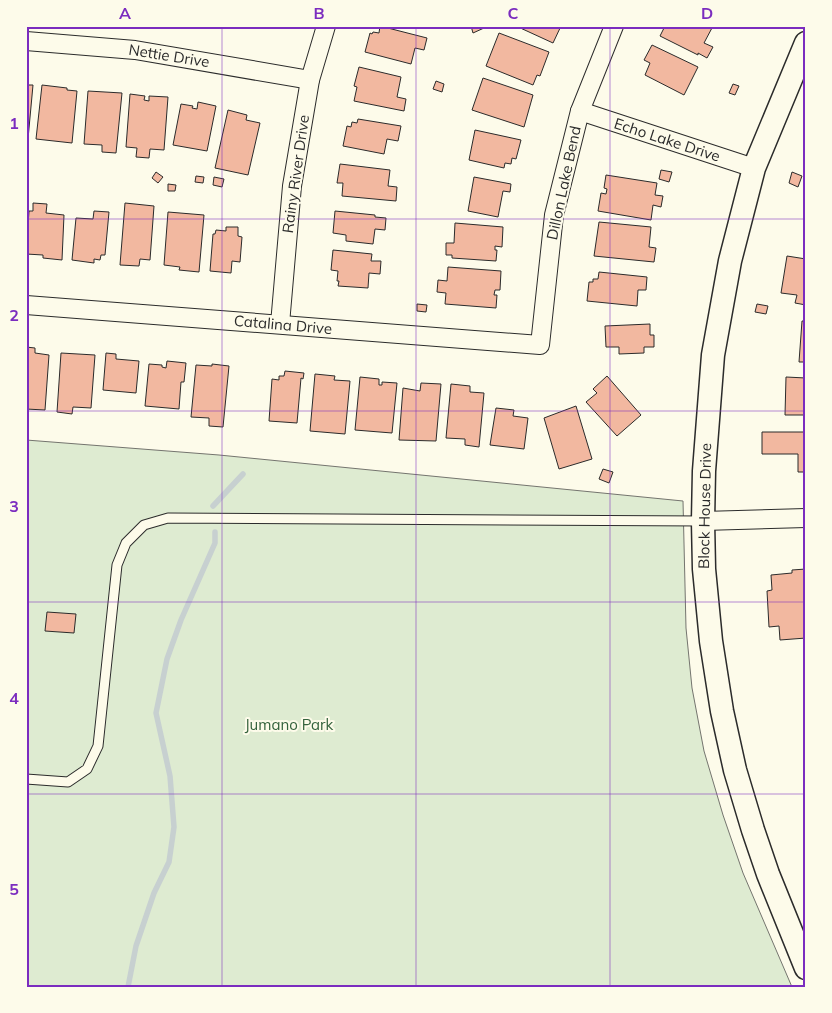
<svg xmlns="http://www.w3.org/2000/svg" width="832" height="1013" viewBox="0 0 832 1013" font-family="Mulish,sans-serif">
	<rect width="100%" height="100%" fill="#fdfbea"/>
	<!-- green -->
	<path fill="#deebd1" stroke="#74746e" d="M26,440L219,455L683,501L686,628L692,688L704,751L723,815L743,873L792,987H26Z"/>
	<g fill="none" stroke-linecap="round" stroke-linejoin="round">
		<!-- stream -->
		<g stroke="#c7d0d0" stroke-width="5.5">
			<path d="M213,506L243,474"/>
			<path d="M128,987L136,946L154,893L169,862L174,827L170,776L156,713L167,659L181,620L215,543V532"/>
		</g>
	</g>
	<!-- building -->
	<g fill="#f2b8a0" stroke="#2b2b2b">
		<path d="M380,26L427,38L424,50L415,48L411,64L365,52L370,33L372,34L373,32L379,33Z"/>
		<path d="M471,26H484V28L473,33Z"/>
		<path d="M516,26H561L553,43Z"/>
		<path d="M665,26H713L704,43L713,47L707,58L698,53V55L660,36Z"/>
		<path d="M499,33L549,52L540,76L537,75L533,85L486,66Z"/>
		<path d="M652,45L698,67L684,95L645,75L650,63L644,60Z"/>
		<path d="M359,67L401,77L397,97L406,99L404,111L354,101L357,87L354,86Z"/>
		<path d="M483,78L533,95L524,127L472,110Z"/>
		<path d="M436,81L444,84L442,92L433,89Z"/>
		<path d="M733,84L739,86L735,95L729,93Z"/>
		<path d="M26,85H33L28,139L26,138Z"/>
		<path d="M42,85L67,88V90L77,91L72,143L36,139Z"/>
		<path d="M88,91L122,93L116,153L102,152V145L84,144Z"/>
		<path d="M130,94L145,96L144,100L149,101V96L168,97L164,150L150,149L149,158L136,157L137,148L126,147Z"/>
		<path d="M198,102L216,106L207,151L173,145L181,104L193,106L192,108L197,109Z"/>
		<path d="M228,110L247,115L246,120L260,123L248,175L215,168Z"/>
		<path d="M358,119L401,126L398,141L387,139L384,154L343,146L347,126L351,127L352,122L357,123Z"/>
		<path d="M475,130L521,140L516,159L512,158L511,164L505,163L504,168L469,160Z"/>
		<path d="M340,164L390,170L388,186L397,187L396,201L342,196L343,183H337Z"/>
		<path d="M661,170L672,172L669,182L659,179Z"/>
		<path d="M156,172L163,177L158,183L152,178Z"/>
		<path d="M792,172L802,176L798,187L789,183Z"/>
		<path d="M606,175L657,183L655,195L663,196L661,207L653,205L651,220L598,211L601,193L606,194L607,189L604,188Z"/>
		<path d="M196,176L204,177L203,183L195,182Z"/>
		<path d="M214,177L224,179L222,187L213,185Z"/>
		<path d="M474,177L511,184L510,192L503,191L498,217L468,211Z"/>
		<path d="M168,184L176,185L175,191H168Z"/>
		<path d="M33,203L47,204L46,213L64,215L62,260L43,258V255L26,254L29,211H33Z"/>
		<path d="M125,203L154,206L150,260L140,259L139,266L120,265Z"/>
		<path d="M94,211L109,212L105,255H101L100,260L94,259V263L72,260L76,218L93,219Z"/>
		<path d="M335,211L375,215V217L386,218L385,230L375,229L373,244L346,241V235L333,233Z"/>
		<path d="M168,212L204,215L199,272L179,270L180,267L164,265Z"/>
		<path d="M599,222L651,227L649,247L656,248L654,262L594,256Z"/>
		<path d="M455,223L503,227L502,247L495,246V250H497L496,261L452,258V255H446V243H454Z"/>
		<path d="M226,227H238V236L242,237L240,262L232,261L231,273L210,271L213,234H215L216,230L226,231Z"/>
		<path d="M333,250L372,254L371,261H381L380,274L369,273L368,288L338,286L339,281H337L338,271L331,270Z"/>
		<path d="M787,256L806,259V305L795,303L797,295L781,293Z"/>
		<path d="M448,267L501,271L500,290H495L494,295H497L496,308L445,304L446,293L437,292L438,280L447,281Z"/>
		<path d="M599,272L647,277L646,290H638L637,306L587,301L589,282H593V279H598Z"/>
		<path d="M417,304L427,305L426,312L417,311Z"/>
		<path d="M757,304L768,306L766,314L755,312Z"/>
		<path d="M802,321H806V362H799Z"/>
		<path d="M650,324V335H654V347H644V353L619,354V347H606L605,326Z"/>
		<path d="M26,347L35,348V353L49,355L45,410L26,409Z"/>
		<path d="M61,353L95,355L91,408L73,407L72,414L57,412Z"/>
		<path d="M106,353L116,354V359L139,361L136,393L103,390Z"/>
		<path d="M167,361L186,363L184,382H181L179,409L145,406L149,364L162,365V367L166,368Z"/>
		<path d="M212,364L229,366L223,427L209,426V418L191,417L196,365L212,366Z"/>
		<path d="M285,371L304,373L303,379L301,378L297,423L269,421L272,379L279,380V376H284Z"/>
		<path d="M315,374L335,376L334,380L350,381L345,434L310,431Z"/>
		<path d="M607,376L641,415L617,436L586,402L597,393L593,389Z"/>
		<path d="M360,377L379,379V385H382V382L397,383L392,433L355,430Z"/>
		<path d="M786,377L806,378V415H785Z"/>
		<path d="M421,383L441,384L436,441L399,440L403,388L420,391Z"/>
		<path d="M451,384L470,386V392L484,393L479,447L465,445V439L446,438Z"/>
		<path d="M576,406L592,459L559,469L544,418Z"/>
		<path d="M496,408L514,410L513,416L528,418L524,449L490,445Z"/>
		<path d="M762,432H806V472H798V454H762Z"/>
		<path d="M603,469L613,472L609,483L599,479Z"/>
		<path d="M806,569V638L780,640L779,626L769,627L767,591L772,590L771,575L792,573V570Z"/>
		<path d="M47,612L76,614L74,633L45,631Z"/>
	</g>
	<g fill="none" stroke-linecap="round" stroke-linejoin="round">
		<defs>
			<path id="service" d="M26,779L68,782L87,769L98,746L117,565L126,543L144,525L168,518L703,521"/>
			<g id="minor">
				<path d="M26,41L135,50L310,80"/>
				<path d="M580,111L754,168"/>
				<path d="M26,305L540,345L554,215L580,111L614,26"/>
				<path d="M280,324L292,186L310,80L326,26"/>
				<path d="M703,521L806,518"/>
			</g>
			<path id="tertiary" d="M806,43L754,168L730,261L713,355L704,471L703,521L704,569L711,641L722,711L735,770L753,830L768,874L806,968"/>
		</defs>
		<!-- service casing -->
		<use href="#service" stroke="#2b2b2b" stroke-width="11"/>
		<!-- minor casing -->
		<use href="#minor" stroke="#2b2b2b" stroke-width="20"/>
		<!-- tertiary casing -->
		<use href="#tertiary" stroke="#2b2b2b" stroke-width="25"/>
		<!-- service -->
		<use href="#service" stroke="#fdfbea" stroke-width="9"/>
		<!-- minor -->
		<use href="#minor" stroke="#fdfbea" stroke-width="18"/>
		<!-- tertiary -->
		<use href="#tertiary" stroke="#fdfbea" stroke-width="22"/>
	</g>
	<!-- grid -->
	<path fill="none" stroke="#7b2cbf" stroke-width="1" stroke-opacity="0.55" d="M222,26V987M416,26V987M610,26V987M26,219H806M26,411H806M26,602H806M26,794H806"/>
	<g text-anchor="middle" stroke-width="4" stroke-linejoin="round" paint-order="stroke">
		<!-- street labels -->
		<g font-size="15" fill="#2b2b2b" stroke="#fdfbea">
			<text transform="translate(169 56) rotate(9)" y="5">Nettie Drive</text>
			<text transform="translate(667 140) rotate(18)" y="5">Echo Lake Drive</text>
			<text transform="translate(296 174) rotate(-82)" y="5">Rainy River Drive</text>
			<text transform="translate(564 183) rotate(-78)" y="5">Dillon Lake Bend</text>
			<text transform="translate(283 325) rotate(5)" y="5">Catalina Drive</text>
			<text transform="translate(705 506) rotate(-89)" y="5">Block House Drive</text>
		</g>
		<!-- park labels -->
		<g font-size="15" fill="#34623c" stroke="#fdfbea">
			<text x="289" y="730">Jumano Park</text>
		</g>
	</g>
	<!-- border -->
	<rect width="832" height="1013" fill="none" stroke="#fdfbea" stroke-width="55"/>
	<rect x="28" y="28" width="776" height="958" fill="none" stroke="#7b2cbf" stroke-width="2"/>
	<g font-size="16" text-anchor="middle" font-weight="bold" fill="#7b2cbf">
		<text x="125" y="19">A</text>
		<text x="319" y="19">B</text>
		<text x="513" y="19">C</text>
		<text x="707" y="19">D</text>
		<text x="14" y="129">1</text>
		<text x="14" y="321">2</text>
		<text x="14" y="512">3</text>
		<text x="14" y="704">4</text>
		<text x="14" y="895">5</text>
	</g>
</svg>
